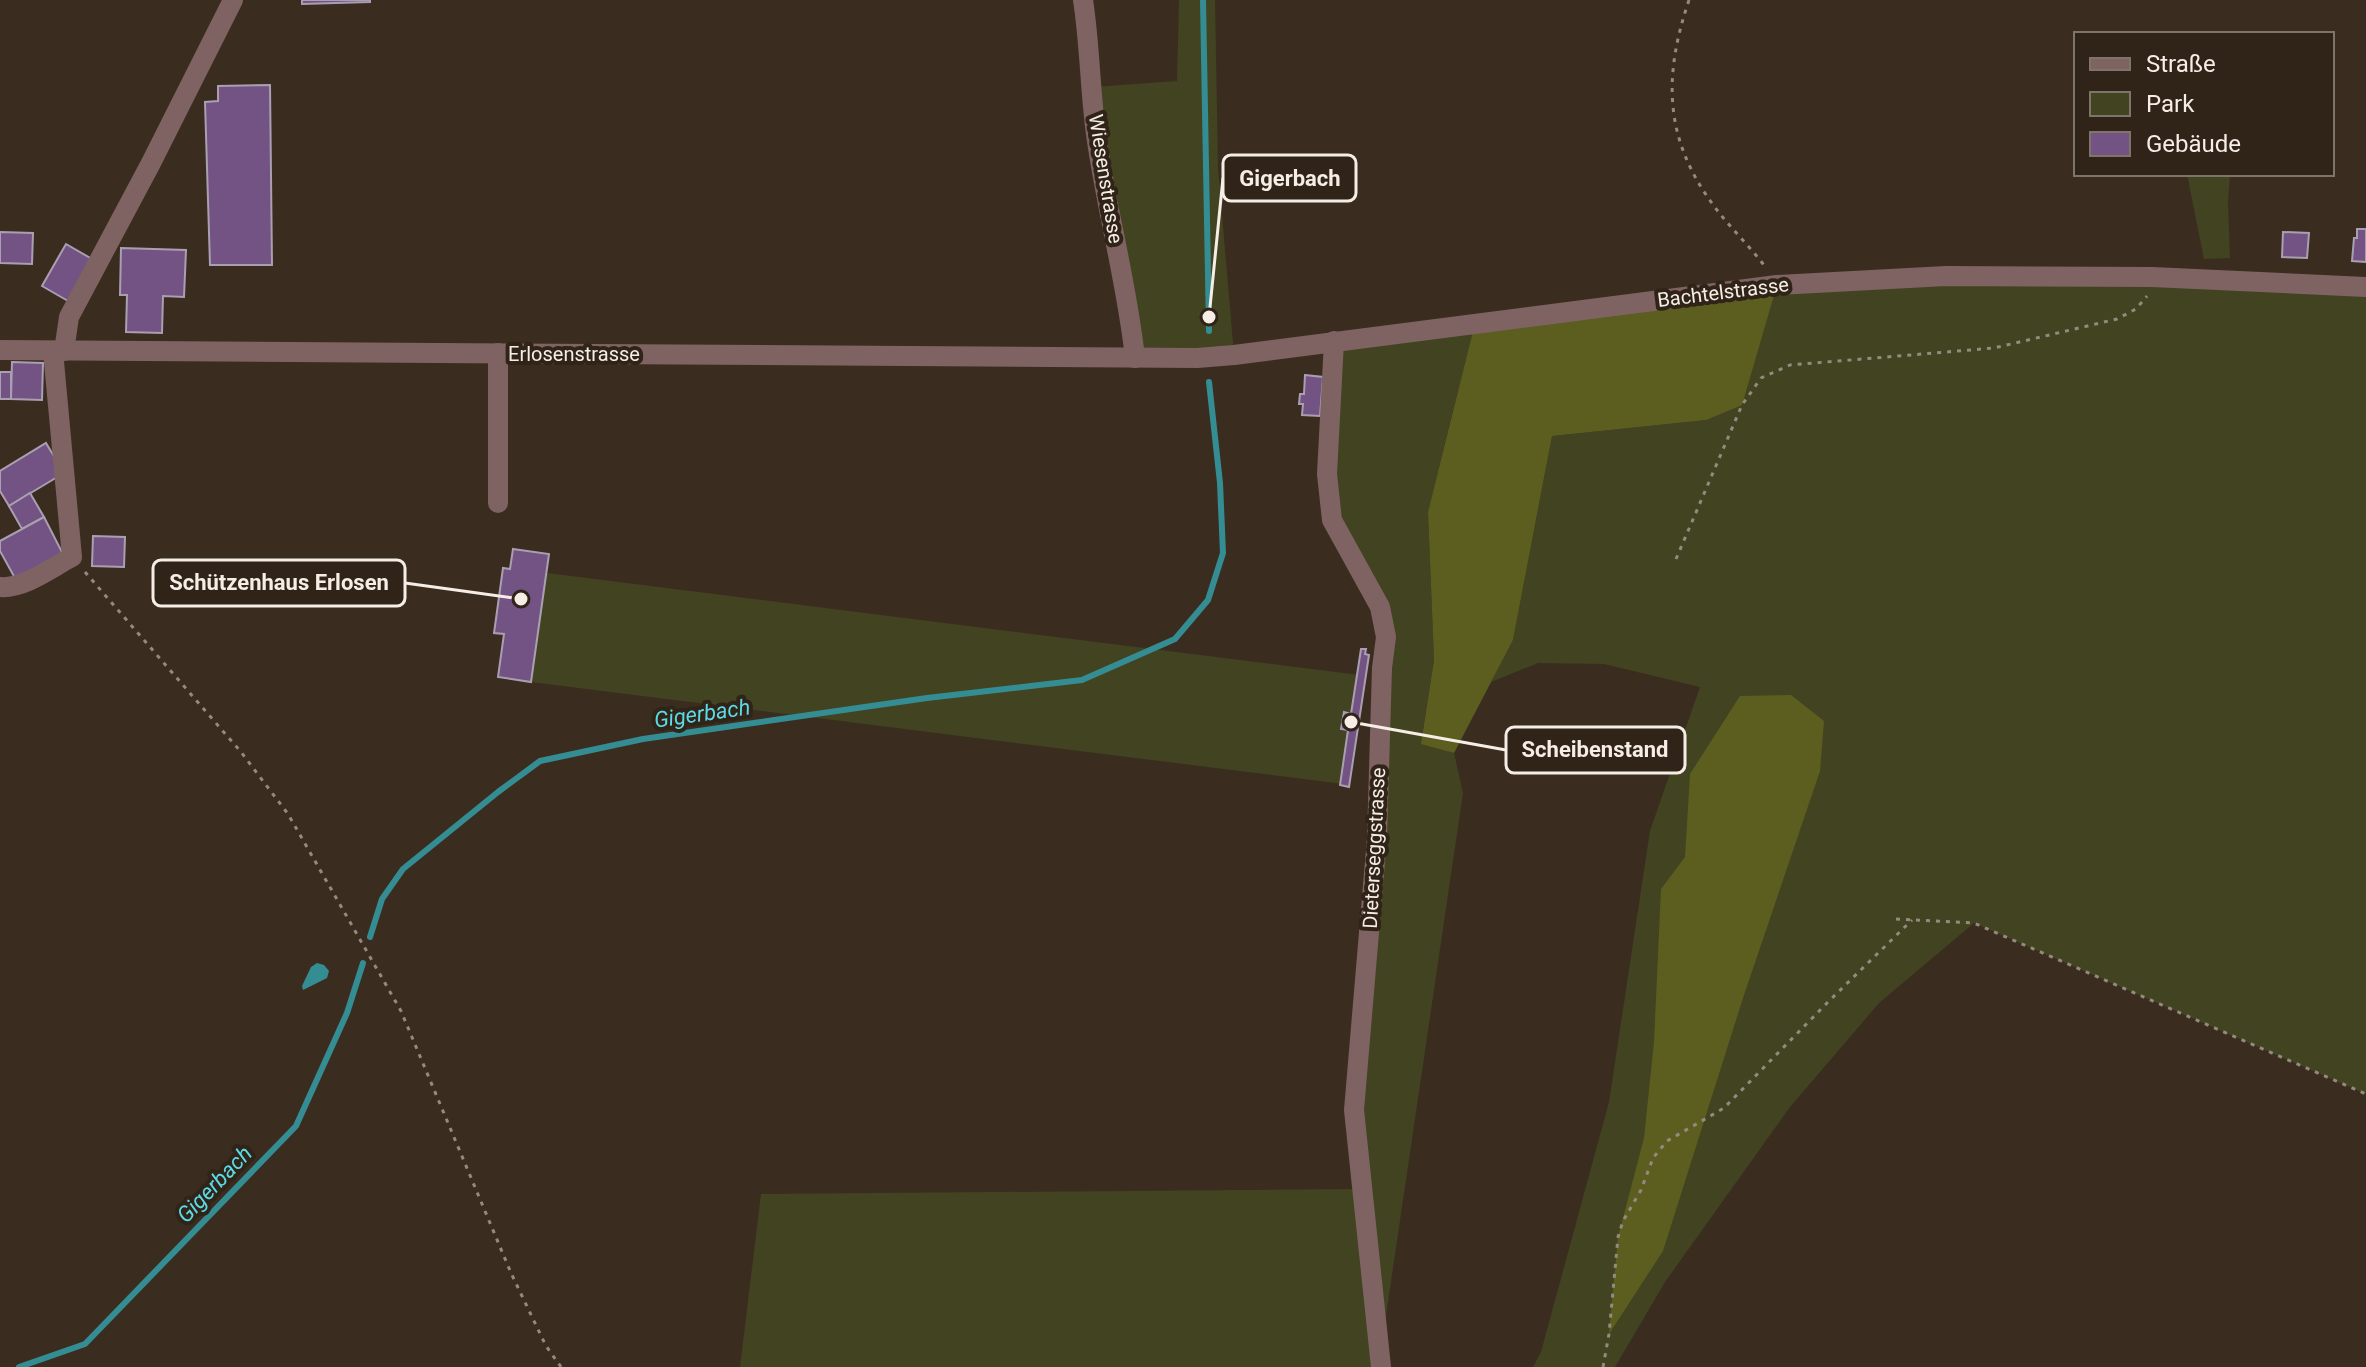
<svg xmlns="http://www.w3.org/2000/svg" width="2366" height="1367" viewBox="0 0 2366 1367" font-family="Roboto,sans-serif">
	<rect width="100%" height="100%" fill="#3a2d20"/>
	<!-- green -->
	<g fill="#424321">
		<path d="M1179,0H1215L1218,168L1234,355L1135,358L1093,87L1177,81Z"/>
		<path d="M2187,174H2230L2228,202L2230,258L2204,259Z"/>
		<path d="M1777,285L2366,287V1094L1974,923L1879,1003L1790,1107L1665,1282L1615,1367H1533L1541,1352L1609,1102L1650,831L1700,687L1604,664L1538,663L1491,682L1513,640L1552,436L1706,420Z"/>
		<path d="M1475,323L1428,512L1434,660L1421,743L1454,753L1463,793L1380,1356L1381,1367H740L761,1194L1362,1189L1354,1110L1386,637L1332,520L1334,341Z"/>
		<path d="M547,573L1359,675L1343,784L531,682Z"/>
	</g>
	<!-- forest -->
	<g fill="#5c5e20">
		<path d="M1777,285L1742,405L1706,420L1552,436L1513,640L1454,753L1421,744L1434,660L1428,512L1475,323Z"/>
		<path d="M1791,695L1824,721L1820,771L1743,998L1663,1251L1609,1334L1618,1237L1644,1138L1654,1042L1661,889L1685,857L1690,774L1740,696Z"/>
	</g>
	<!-- water -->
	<path fill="#358d94" d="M317,963L324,965L329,971L327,978L303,990L302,986L311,967Z"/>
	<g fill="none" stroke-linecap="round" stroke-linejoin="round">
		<!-- stream -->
		<g stroke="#358d94" stroke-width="6">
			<path d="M1203,0L1209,331"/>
			<path d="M370,937L382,899L403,869L498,792L540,761L643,739L927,698L1082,680L1175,639L1208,600L1223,553L1220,483L1209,382"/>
			<path d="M19,1367L85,1344L296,1126L347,1013L363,963"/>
		</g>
	</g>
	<!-- building -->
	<g fill="#725384" stroke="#aa9fb1" stroke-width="2">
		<path d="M302,0H370V2L302,4Z"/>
		<path d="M270,85L272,265H210L205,102L218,101V86Z"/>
		<path d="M2357,229H2366V262L2352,261L2354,238H2357Z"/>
		<path d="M0,232L33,233L32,264L0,263Z"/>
		<path d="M2283,232L2309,233L2307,258L2282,257Z"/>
		<path d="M66,244L92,259L68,301L42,286Z"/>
		<path d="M121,248L186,250L184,297L163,296L162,333L126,332L127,295H120Z"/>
		<path d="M12,362L43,363L42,400L11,399Z"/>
		<rect x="0" y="372" width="11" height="27"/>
		<path d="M1305,375L1323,377L1320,416L1302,415L1303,404H1299L1300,394H1304Z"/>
		<path d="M46,443L64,473L9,506L0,491V471Z"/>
		<path d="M30,493L44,517L22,529L9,506Z"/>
		<path d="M44,517L63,554L16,580L0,551V541Z"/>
		<path d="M93,536L125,537L124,567L92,566Z"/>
		<path d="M513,549L549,554L531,682L498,677L504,634L494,633L503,568L510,569Z"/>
		<path d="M1361,649H1366L1365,654L1369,655L1349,787L1340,785L1348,730L1341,729L1344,712L1351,714Z"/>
	</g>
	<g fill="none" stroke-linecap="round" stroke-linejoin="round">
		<!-- path -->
		<g stroke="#948a7f" stroke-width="3" stroke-dasharray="4 6" stroke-linecap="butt">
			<path d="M1689,0C1663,77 1664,139 1714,206C1730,228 1750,246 1766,268"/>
			<path d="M1676,559L1742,405L1761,378L1790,365L1994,348L2117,319L2136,309L2147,296"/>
			<path d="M85,572L241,752L288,814L401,1011L511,1273L546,1346L561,1367"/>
			<path d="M1896,919L1974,923L2366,1094"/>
			<path d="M1603,1367L1609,1334L1618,1237L1623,1221L1641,1190L1653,1158L1667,1141L1724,1108L1828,1002L1912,920"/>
		</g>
		<!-- minor -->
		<g stroke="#7f6362" stroke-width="20">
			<path d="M1083,0C1090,45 1090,90 1096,134C1106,209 1127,282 1135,358"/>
			<path d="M1334,341L1327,474L1332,520L1380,607L1386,637L1382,668L1377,838L1354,1110L1381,1367"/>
			<path d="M0,350L1197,358L1234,355L1777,285L1946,276L2152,277L2366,287"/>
			<path d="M64,351L69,317L151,163L233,0"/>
			<path d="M498,353V503"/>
			<path d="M0,587C24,589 51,568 72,557L53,351"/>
		</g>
	</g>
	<g text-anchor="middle" stroke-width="8" stroke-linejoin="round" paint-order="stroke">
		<!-- street labels -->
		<g font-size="20" fill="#f6eee6" stroke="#302317">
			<text transform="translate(1106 179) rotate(81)" y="7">Wiesenstrasse</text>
			<text transform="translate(1723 292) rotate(-7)" y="7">Bachtelstrasse</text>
			<text x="574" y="361">Erlosenstrasse</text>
			<text transform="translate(1374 848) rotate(-87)" y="7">Dieterseggstrasse</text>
		</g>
		<!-- water labels -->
		<g font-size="22" font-style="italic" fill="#5adbe6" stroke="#302317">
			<text transform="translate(702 713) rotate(-8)" y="8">Gigerbach</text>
			<text transform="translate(214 1184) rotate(-46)" y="8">Gigerbach</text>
		</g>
	</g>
	<!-- callouts -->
	<path fill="none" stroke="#f6eee6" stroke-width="3" d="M1209 317L1223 178M521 599L405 583M1351 722L1506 750"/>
	<g fill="#f6eee6" stroke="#302317" stroke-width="3">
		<circle cx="1209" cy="317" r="8"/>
		<circle cx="521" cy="599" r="8"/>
		<circle cx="1351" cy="722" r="8"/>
	</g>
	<g fill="#302317" stroke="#f6eee6" stroke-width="3">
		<rect x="1223" y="155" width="133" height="46" rx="8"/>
		<rect x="153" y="560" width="252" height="46" rx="8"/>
		<rect x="1506" y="727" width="179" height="46" rx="8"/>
	</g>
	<g font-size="22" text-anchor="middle" font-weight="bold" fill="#f6eee6">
		<text x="1290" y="186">Gigerbach</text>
		<text x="279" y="590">Schützenhaus Erlosen</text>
		<text x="1595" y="757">Scheibenstand</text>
	</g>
	<!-- legend -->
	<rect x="2074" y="32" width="260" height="144" fill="#302317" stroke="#7f746a" stroke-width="2"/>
	<rect x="2090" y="58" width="40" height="12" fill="#7f6362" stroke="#7f746a" stroke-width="2"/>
	<text x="2146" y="72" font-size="24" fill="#f6eee6">Straße</text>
	<rect x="2090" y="92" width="40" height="24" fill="#424321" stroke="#7f746a" stroke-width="2"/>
	<text x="2146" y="112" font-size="24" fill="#f6eee6">Park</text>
	<rect x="2090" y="132" width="40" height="24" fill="#725384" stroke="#7f746a" stroke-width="2"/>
	<text x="2146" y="152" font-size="24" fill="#f6eee6">Gebäude</text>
</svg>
